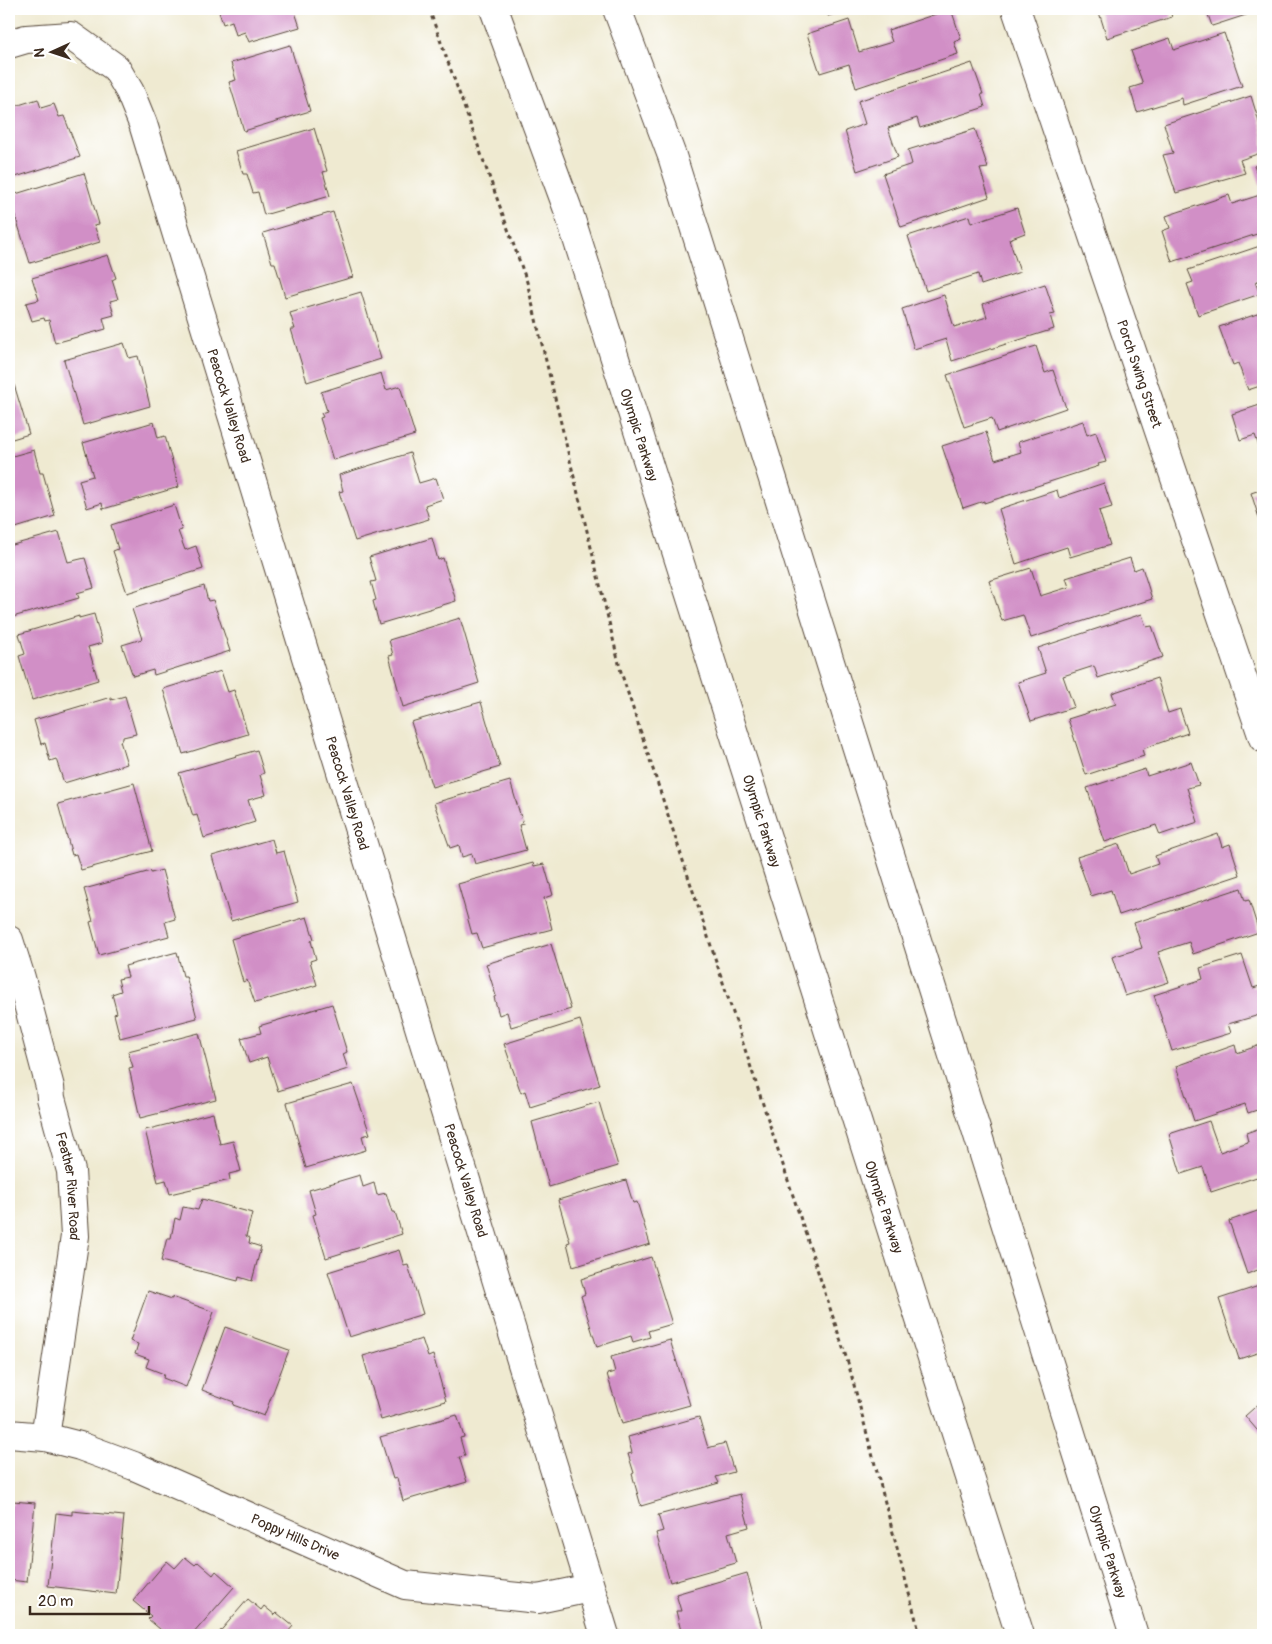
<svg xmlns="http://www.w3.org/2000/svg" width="1272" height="1644" viewBox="0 0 1272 1644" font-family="Pangolin,sans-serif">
	<rect width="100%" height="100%" fill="#fff"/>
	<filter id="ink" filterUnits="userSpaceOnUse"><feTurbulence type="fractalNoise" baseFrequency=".02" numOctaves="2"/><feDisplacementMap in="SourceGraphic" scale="10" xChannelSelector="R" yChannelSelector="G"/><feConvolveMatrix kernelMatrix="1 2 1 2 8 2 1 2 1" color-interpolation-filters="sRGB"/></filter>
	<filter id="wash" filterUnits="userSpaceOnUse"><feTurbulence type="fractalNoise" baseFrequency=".0096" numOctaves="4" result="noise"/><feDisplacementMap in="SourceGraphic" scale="20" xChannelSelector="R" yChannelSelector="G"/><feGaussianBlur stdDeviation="1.12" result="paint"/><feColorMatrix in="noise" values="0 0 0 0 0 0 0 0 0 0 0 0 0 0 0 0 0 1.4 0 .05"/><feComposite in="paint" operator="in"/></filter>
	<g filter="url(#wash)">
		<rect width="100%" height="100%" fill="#efead1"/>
		<g id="blocks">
			<!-- building -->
			<g fill="#d18fc6">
				<path d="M218,9H294L300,27L249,42L245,32L236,35L232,21L223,24Z"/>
				<path d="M826,9H851L828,16Z"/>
				<path d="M851,9H865L852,13Z"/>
				<path d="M951,9L961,39L954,42L958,54L856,88L849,64L820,73L807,34L849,20L859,52L892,42L888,30Z"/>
				<path d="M1098,9H1169L1172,17L1107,38Z"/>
				<path d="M1206,9H1251L1252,13L1212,26Z"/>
				<path d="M1224,33L1242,86L1183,105L1182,98L1137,112L1130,88L1143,84L1131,51L1170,38L1174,50Z"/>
				<path d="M290,45L310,111L244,131L229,82L236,80L231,63Z"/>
				<path d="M972,63L983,94H981L985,107L920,128L917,118L888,128L898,157L857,171L845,131L865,124L858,101Z"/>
				<path d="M1251,96L1263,135V152L1240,160L1245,173L1176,193L1163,155L1173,153L1164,124Z"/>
				<path d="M38,99L41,108L54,104L59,117L64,116L80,157L9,179V108Z"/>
				<path d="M314,128L327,171L323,172L330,196L264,215L258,192L253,193L247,174H243L236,151Z"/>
				<path d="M975,129L988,168L980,169L989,197L901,227L883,174L912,164L908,150Z"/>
				<path d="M1263,163V193L1254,166Z"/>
				<path d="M84,173L99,224L94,225L100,242L30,263L9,196Z"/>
				<path d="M1263,194V232L1172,262L1162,231L1170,228L1166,216L1229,195L1232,204Z"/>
				<path d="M1017,208L1025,233L1009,239L1020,272L981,285L978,274L926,291L908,236L969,216L971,223Z"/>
				<path d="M333,212L353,277L285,297L275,263H272L263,233Z"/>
				<path d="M1263,245V279L1255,282L1260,294L1198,315L1187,284L1193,282L1188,270Z"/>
				<path d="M108,255L116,278L112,280L118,299L110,301L114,315L103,318L106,329L55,343L49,320L45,321L44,318L32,321L26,303L39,300L32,278Z"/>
				<path d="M1045,284L1055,314L1050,315L1054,329L952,361L946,339L914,349L902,309L944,295L954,327L987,317L983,304Z"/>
				<path d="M361,292L381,359L307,382L291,329H295L290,313Z"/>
				<path d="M1263,312V385L1248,390L1238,363L1233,365L1219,327Z"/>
				<path d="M124,343L129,358L138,356L150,406L83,425L64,360Z"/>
				<path d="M1036,346L1045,373L1053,370L1066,408L997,432L992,418L964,427L947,375Z"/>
				<path d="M9,368L29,434L9,440Z"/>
				<path d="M381,373L386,390L400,386L415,435L333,460L320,418L323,417L321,413L327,411L321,392Z"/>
				<path d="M1263,404V458L1255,435L1240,440L1232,414Z"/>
				<path d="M1083,421L1087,435L1096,432L1106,462L1098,464L1099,466L984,503V501L963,508L942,446L986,432L995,460L1021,452L1018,442Z"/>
				<path d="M154,422L158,438L165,436L179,487L103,509L102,503L87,508L79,480L93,476L83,443Z"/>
				<path d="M34,450L40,473H43L55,516L9,530V457Z"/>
				<path d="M410,453L419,483L436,478L443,499L425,505L429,519L355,541L339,492L343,491L339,475Z"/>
				<path d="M1104,483L1112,507L1099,511L1110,545L1070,557L1067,547L1016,564L999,509L1057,490L1059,498Z"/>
				<path d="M1263,489V524H1261L1251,493Z"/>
				<path d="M174,505L182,530L178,531L185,550L196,546L203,569L127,593L113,551L118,549L111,525Z"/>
				<path d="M59,532L68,562L85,558L94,588L77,593L79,598L9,618V546Z"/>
				<path d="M432,538L438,560L443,558L456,601L379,624L373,601L376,600L371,582L376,581L369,557Z"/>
				<path d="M1130,558L1134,570L1142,567L1152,599L1031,638L1023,615L1002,621L989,581L1031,568L1040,596L1069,587L1066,578Z"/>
				<path d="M204,586L208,601L213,600L230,651L154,675L153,670L133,676L122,645L142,639L132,609Z"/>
				<path d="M94,614L102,643L88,647L98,680L32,700L19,656L25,654L19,634L79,616V618Z"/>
				<path d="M1142,614L1146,627L1152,626L1163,657L1098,678L1094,666L1063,676L1074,707L1031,721L1018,682L1046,673L1038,648Z"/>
				<path d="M460,618L479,683L403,707L389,656L393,655L389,640Z"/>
				<path d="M221,671L228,692L234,690L248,734L183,754L163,689Z"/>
				<path d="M1157,678L1168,713L1180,709L1188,733L1142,749L1144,756L1086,775L1068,719L1116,704L1112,693Z"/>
				<path d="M125,696L136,734L123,737V739L120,741L127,764L64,783L56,759L50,761L45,743L41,744L34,720L111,697V700Z"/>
				<path d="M481,702L500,767L432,787L411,722Z"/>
				<path d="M257,750L264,773L260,775L266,795L248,800L255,822L204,838L197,815L193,816L179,773Z"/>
				<path d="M1191,762L1199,785L1187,788L1198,822L1160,835L1156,825L1105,842L1087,788L1145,769L1147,776Z"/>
				<path d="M510,781L523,824L519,825L526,850L475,864L472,854L462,857L459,845L450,848L434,803Z"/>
				<path d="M134,783L152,851L81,870L76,854L72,855L58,804Z"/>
				<path d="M1218,834L1222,847L1230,844L1240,875L1119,915L1111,890L1091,896L1077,857L1119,844L1129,874L1158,864L1155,856Z"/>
				<path d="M272,839L276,853L284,851L298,902L231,921L212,856Z"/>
				<path d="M533,863L534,866L544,864L553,895L544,898L552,929L482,948L477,933L472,934L458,884Z"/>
				<path d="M162,870L175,919L165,922L169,936L99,955L90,922L93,921L84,889L151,871V873Z"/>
				<path d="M1241,888L1245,901L1249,900L1259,932L1193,954L1189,942L1158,952L1169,982L1125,996L1112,957L1142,948L1134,923Z"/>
				<path d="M307,917L314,939L311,941L316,959L310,961L317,985L255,1003L247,980L243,982L231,939Z"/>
				<path d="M551,944L571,1009L511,1027L507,1012L499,1015L494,997L496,996L486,964Z"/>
				<path d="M177,952L183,976H186L197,1018L120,1038L114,1014L117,1013L112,994L121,991L118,979L128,977L125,966Z"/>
				<path d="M1242,955L1253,988L1263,985V1014L1228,1024L1231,1033L1172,1051L1154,995L1203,979L1200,968Z"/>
				<path d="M332,1004L347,1052L343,1054L348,1069L278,1091L267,1057L249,1063L241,1038L261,1033L259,1026Z"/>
				<path d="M580,1020L600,1085L530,1107L525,1091L521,1093L504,1044Z"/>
				<path d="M199,1033L216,1099L140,1118L129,1068L133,1067L128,1051Z"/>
				<path d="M1263,1044V1108L1248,1113L1245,1104L1194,1121L1176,1066L1235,1045L1237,1053Z"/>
				<path d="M353,1084L370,1134L362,1136L366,1150L306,1168L287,1103Z"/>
				<path d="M599,1102L618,1166L549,1187L532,1122Z"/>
				<path d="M213,1113L220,1144L233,1141L241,1171L229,1174L230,1180L170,1194L166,1180L158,1182L145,1130Z"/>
				<path d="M1209,1121L1220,1152L1248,1142L1246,1133L1263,1127V1175L1211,1192L1203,1167L1181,1174L1169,1134Z"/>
				<path d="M360,1175L363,1187L374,1183L377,1195L386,1193L392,1212H395L402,1234L326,1258L313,1215L316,1214L309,1190Z"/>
				<path d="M626,1180L633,1203L637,1202L650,1244L573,1267L567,1243L570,1242L558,1200Z"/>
				<path d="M202,1199L252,1213L246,1236L250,1238L249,1243L261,1247L252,1281L239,1277L238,1281L161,1261L167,1238H171L175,1218L180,1220L183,1207L198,1210Z"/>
				<path d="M1263,1209V1268L1247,1274L1229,1221Z"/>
				<path d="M399,1250L404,1266L408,1265L423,1314L349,1337L328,1272Z"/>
				<path d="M651,1257L672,1324L648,1331L650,1337L633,1342L631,1336L597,1347L581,1296L585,1294L581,1279Z"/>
				<path d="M1262,1285L1263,1290V1351L1239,1359L1219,1299Z"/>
				<path d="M148,1291L172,1299V1297L214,1312L186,1387L163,1378L164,1374L146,1367L149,1359L135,1354L138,1344L130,1341Z"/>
				<path d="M225,1327L289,1350L264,1416L233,1405L234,1402L202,1390Z"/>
				<path d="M422,1339L428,1357L433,1355L446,1401L381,1420L363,1356Z"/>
				<path d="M670,1340L690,1405L622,1424L607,1374L615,1372L611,1357Z"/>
				<path d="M1263,1400V1437L1245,1416Z"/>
				<path d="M457,1415L464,1437L460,1438L465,1456L459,1457L467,1482L403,1501L397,1478L393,1479L380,1437Z"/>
				<path d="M699,1417L708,1448L725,1443L734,1472L716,1477L719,1483L641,1506L632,1474L634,1473L628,1454L632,1453L628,1437Z"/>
				<path d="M740,1494L749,1527L728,1533L736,1563L670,1582L656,1533L663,1531L658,1515Z"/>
				<path d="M13,1501L35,1503L27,1582L9,1580V1505H12Z"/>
				<path d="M72,1511L124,1516L116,1594L48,1586L56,1513L72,1515Z"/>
				<path d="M185,1557L195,1565L198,1562L213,1575L216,1571L234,1587L192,1635H167L148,1619L151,1616L133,1601L167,1561L175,1568Z"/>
				<path d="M747,1573L764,1635H682L676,1611H681L676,1594Z"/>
				<path d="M248,1599L261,1610L264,1606L275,1615L277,1613L293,1626L288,1632L291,1635H217Z"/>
			</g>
		</g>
	</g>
	<g filter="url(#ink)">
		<use href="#blocks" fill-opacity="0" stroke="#564739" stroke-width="1"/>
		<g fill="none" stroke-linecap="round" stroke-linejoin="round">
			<defs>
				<g id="minor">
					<path id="s1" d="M1016,9L1263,738"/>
					<path id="s2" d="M9,44L26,39L71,36L116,68L130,92L143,124L605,1635"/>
					<path id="s3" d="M9,940L21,978L50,1087L51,1098L71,1171L75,1236L45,1437"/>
					<path id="s4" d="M9,1434L45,1437L80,1446L134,1466L405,1585L538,1599L590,1588"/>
				</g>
				<g id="secondary">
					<path id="s5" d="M494,9L567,207L1020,1635"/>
					<path id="s6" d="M617,9L672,156L1134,1635"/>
				</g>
			</defs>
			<!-- minor casing -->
			<use href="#minor" stroke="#564739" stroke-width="30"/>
			<!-- secondary casing -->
			<use href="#secondary" stroke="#564739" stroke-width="30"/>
			<!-- path -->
			<path stroke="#564739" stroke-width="3" stroke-dasharray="4 4" stroke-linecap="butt" d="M429,9L527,282L621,672L849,1366L920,1635"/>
			<!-- minor -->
			<use href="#minor" stroke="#fff" stroke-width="28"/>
			<!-- secondary -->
			<use href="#secondary" stroke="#fff" stroke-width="28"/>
		</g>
	</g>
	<g text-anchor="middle" stroke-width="4.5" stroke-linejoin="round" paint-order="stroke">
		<!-- street labels -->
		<g font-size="14" fill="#3b2a1e" stroke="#fff">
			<text dy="5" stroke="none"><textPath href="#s1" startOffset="385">Porch Swing Street</textPath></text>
			<text dy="5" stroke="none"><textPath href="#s2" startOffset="475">Peacock Valley Road</textPath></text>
			<text dy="5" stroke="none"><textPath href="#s5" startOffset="450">Olympic Parkway</textPath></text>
			<text dy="5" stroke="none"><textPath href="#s2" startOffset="880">Peacock Valley Road</textPath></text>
			<text dy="5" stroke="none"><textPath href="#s5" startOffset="855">Olympic Parkway</textPath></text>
			<text dy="5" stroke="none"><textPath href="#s2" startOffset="1285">Peacock Valley Road</textPath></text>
			<text dy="5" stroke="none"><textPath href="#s3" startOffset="254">Feather River Road</textPath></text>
			<text dy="5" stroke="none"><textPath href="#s5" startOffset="1260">Olympic Parkway</textPath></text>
			<text dy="5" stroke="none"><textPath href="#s4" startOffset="306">Poppy Hills Drive</textPath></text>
			<text dy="5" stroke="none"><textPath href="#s6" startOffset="1619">Olympic Parkway</textPath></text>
		</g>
	</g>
	<!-- margin -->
	<rect width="1272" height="1644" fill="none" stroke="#fff" stroke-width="30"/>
	<!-- north arrow -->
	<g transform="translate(52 52) rotate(267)" stroke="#ffffff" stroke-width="4" paint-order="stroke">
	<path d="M0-4L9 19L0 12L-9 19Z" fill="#3b2a1e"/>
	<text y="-8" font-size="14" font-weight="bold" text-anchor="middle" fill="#3b2a1e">N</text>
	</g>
	<!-- scale -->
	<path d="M30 1606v8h119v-8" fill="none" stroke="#3b2a1e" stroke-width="2.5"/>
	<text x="38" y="1606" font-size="15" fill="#3b2a1e" stroke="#ffffff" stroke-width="4" paint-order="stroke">20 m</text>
</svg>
